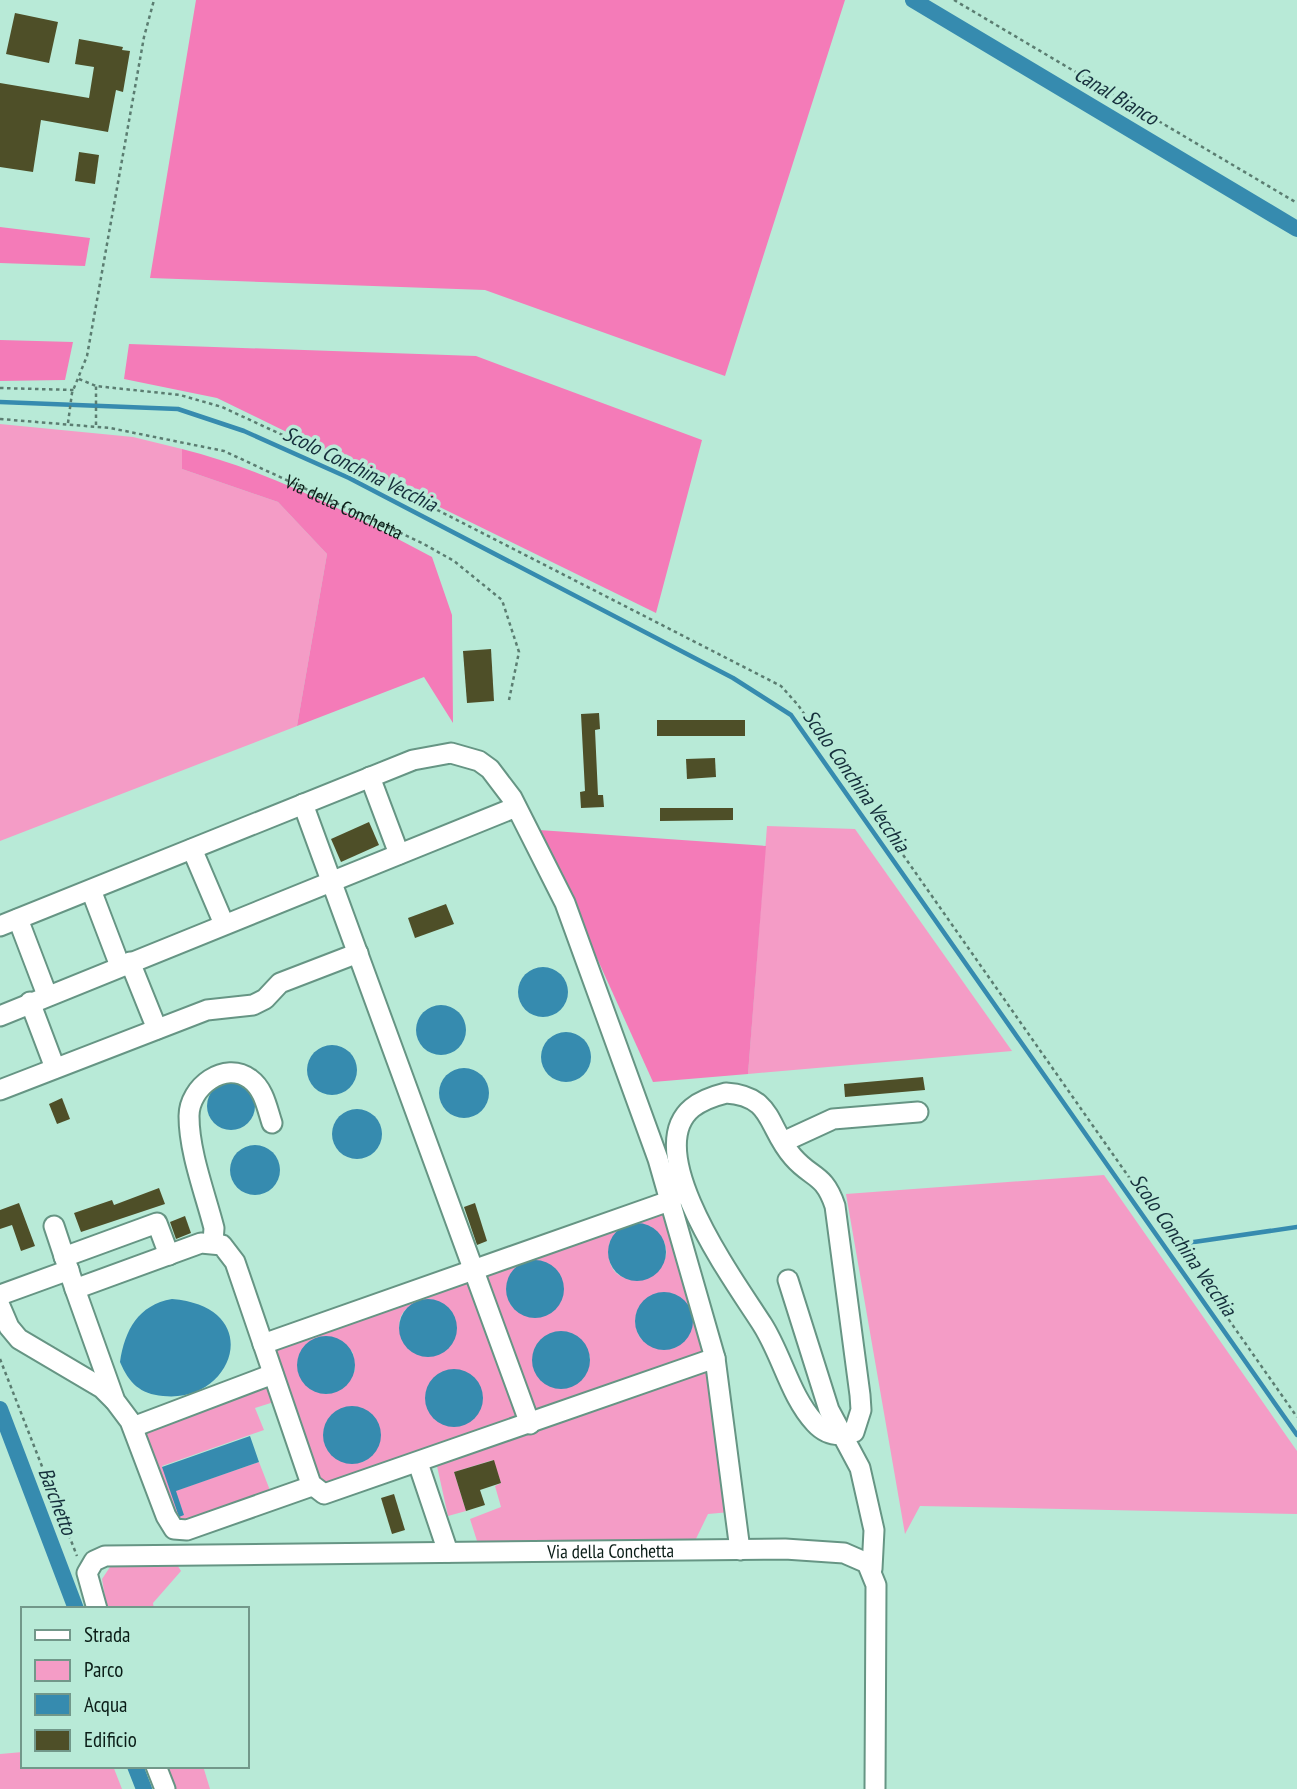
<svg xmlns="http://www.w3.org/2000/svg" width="1297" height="1789" viewBox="0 0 1297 1789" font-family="'PT Sans Narrow',sans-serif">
	<rect width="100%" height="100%" fill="#b8ead7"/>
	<!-- green -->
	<g fill="#f49cc6" fill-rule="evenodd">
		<path d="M0,424L133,437L182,449V469L278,502L327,554L297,726L0,841Z"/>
		<path d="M767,826L855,829L1012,1051L748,1074Z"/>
		<path d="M1104,1175L1297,1451V1514L920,1506L905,1534L846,1194Z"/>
		<path d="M661,1209L673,1217L707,1343L703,1355L542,1411L529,1407L482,1279L486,1272ZM650,1226C707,1269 596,1312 610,1241ZM555,1269C566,1283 565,1297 553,1310L511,1306L506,1288ZM658,1293L692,1318L688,1336L675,1348L640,1338C630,1318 637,1301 658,1293ZM547,1335L590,1356C589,1371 584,1379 572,1386L534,1349Z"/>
		<path d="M466,1279L474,1284L518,1409L511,1423L323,1488L315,1480L272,1351ZM432,1300L449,1308L412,1352C402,1342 393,1323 405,1310C411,1305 425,1303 432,1300ZM347,1346L353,1353L355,1371L328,1394C302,1392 291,1369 304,1347ZM378,1423C383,1440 378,1453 363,1462L329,1452L323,1434Z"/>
		<path d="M702,1368L709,1370L730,1512L708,1514L693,1545L478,1544L470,1519L501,1507L495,1486L501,1483L493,1460L454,1472L466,1511L448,1516L437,1466Z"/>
		<path d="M270,1385L277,1401L255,1408L264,1430L162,1466L184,1515L175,1491L259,1462L271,1493L176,1524L143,1430Z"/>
		<path d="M174,1560L181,1571L153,1603L154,1609H107L102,1579L110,1567L129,1562Z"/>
		<path d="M23,1752V1766H113L122,1789H0V1754Z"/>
		<path d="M167,1766H203L210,1789H176Z"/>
	</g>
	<!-- forest -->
	<g fill="#f47bb8">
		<path d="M196,0H845L725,376L485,290L150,278Z"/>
		<path d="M0,227L90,238L85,266L0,263Z"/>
		<path d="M0,340L73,342L65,380L0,381Z"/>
		<path d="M129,344L476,356L702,440L656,613L217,398L124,379Z"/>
		<path d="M182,449C270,471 351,514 432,557L452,615L453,723L424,677L297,726L327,554L278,502L182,469Z"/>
		<path d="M539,830L766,846L748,1074L653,1082Z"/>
	</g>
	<!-- water -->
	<g fill="#368baf">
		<circle cx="543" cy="992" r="25"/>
		<circle cx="441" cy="1030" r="25"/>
		<circle cx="566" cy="1057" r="25"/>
		<circle cx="332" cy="1070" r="25"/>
		<circle cx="464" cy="1093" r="25"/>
		<circle cx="231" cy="1106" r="24"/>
		<circle cx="357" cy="1134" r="25"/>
		<circle cx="255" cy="1170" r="25"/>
		<circle cx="637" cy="1252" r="29"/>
		<circle cx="535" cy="1289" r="29"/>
		<circle cx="664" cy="1321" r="29"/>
		<path d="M172,1299C267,1307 234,1404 163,1396C140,1394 129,1383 120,1362C125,1330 138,1305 172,1299Z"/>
		<circle cx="428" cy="1328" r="29"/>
		<circle cx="561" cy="1360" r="29"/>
		<circle cx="326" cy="1365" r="29"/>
		<circle cx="454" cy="1398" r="29"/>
		<circle cx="352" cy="1435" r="29"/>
		<path d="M250,1436L259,1462L176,1491L184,1515L179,1517L162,1467Z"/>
	</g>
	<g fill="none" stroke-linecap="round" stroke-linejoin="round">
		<!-- stream -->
		<g stroke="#368baf" stroke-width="4.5">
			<path d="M0,402L178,409L244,431L349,478L733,678L791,715L1297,1435"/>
			<path d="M1187,1243L1297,1227"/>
		</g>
		<!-- canal -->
		<g stroke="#368baf" stroke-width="16">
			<path d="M913,0L1297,229"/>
			<path d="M0,1409L76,1609"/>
			<path d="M135,1766L144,1789"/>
		</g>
	</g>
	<!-- building -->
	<g fill="#4e4f28">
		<path d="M15,13L58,22L49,63L6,54Z"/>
		<path d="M79,39L123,47L122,50L130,51L123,92L116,90L108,132L41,120L33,172L0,167V83L89,98L94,67L75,64Z"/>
		<path d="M79,152L99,155L95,184L75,181Z"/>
		<path d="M491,649L494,701L467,703L463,651Z"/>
		<path d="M599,713L600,729L595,730L598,795H603L604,807L581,808L580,792L585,791L581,714Z"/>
		<rect x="657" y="720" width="88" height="16"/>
		<path d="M715,758L716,777L687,779L686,759Z"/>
		<path d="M660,808H733V820L660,821Z"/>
		<path d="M369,822L379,845L341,862L331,839Z"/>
		<path d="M446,904L454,924L415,938L408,918Z"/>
		<path d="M923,1077L925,1090L845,1097L844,1084Z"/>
		<path d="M62,1098L70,1119L57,1124L49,1104Z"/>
		<path d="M159,1188L165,1204L81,1232L74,1213L112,1200L114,1205Z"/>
		<path d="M19,1203L35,1246L21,1251L12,1225L0,1229V1210Z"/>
		<path d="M475,1203L487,1241L477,1245L464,1207Z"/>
		<path d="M185,1216L191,1233L176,1239L170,1222Z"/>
		<path d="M494,1460L501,1483L480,1490L485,1505L466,1511L454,1472Z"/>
		<path d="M394,1494L405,1530L392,1534L381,1498Z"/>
	</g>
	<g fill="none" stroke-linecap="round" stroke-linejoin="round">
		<defs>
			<g id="minor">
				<path d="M370,777L399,854"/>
				<path d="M303,804L530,1424"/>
				<path d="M192,849L224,924"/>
				<path d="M91,890L120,966"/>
				<path d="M18,919L47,995"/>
				<path d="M0,926L413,760L451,753L479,761L490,769L512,798L565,903L658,1159L715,1358L740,1550"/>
				<path d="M130,962L157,1029"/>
				<path d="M30,1002L55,1068"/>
				<path d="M0,1016L516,807"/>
				<path d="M0,1090L207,1010L253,1005L265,999L280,983L358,953"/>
				<path d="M726,1093C774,1096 767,1128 793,1157C812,1179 824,1173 835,1206L860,1395L861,1410L854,1432C839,1437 826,1435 815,1423C790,1396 782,1355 762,1324C736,1283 639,1152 692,1108C702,1100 714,1096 726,1093Z"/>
				<path d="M783,1142L833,1119L918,1112"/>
				<path d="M54,1226L75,1289L201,1243L222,1245L235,1262L311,1484L324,1494L715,1358"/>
				<path d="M213,1242L214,1228C205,1193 189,1152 189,1116C189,1087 225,1060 250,1079C264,1089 267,1108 272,1123"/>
				<path d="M64,1257L157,1223L169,1255"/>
				<path d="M788,1280L829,1410L860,1468L874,1530L872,1569"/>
				<path d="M75,1289L115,1401L130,1421L166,1516L174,1529L187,1530L312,1486"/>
				<path d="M0,1295L69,1270"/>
				<path d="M0,1306L9,1327L19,1339L102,1388L114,1400"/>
				<path d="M263,1344L672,1200"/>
				<path d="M133,1427L273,1374"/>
				<path d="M418,1463L448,1552"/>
				<path id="s2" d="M97,1609L87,1573L94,1561L105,1556L785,1549L844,1553L867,1563L876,1585L875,1789"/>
				<path d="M156,1766L165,1789"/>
			</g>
		</defs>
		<!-- minor casing -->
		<use href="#minor" stroke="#669584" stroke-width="23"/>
		<!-- path -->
		<g stroke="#5b7d71" stroke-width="2.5" stroke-dasharray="3.5 3.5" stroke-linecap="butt">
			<path d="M954,0L1297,203"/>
			<path d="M79,379L96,386L180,395L222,407L371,476L781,686L798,705L1297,1417"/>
			<path d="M0,388L74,390"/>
			<path id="s1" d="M0,419L110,428L224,451L422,543L454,561L502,600L519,652L509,700"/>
			<path d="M68,423L72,393L87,356L144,37L154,0"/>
			<path d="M96,425V386"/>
			<path d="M0,1359L77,1556"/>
		</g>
		<!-- minor -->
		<use href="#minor" stroke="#fff" stroke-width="19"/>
	</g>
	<g text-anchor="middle" stroke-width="7" stroke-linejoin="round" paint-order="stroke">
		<!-- street labels -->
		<g font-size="19" fill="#0a1d17" stroke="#b8ead7">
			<text dy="7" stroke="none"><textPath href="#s1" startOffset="359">Via della Conchetta</textPath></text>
			<text dy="7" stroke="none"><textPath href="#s2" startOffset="569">Via della Conchetta</textPath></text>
		</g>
		<!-- water labels -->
		<g font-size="21" font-style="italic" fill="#16303c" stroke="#b8ead7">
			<text transform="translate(1116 96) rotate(31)" y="7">Canal Bianco</text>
			<text transform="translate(360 469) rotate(26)" y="7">Scolo Conchina Vecchia</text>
			<text transform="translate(856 781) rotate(55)" y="7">Scolo Conchina Vecchia</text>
			<text transform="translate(1183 1245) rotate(55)" y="7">Scolo Conchina Vecchia</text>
			<text transform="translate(57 1501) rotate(69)" y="7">Barchetto</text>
		</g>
	</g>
	<!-- legend -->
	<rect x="21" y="1607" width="228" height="161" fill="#b8ead7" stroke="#72988a" stroke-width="2"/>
	<rect x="35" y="1630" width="35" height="10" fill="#ffffff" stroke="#72988a" stroke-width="2"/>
	<text x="84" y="1642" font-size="21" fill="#0a1d17">Strada</text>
	<rect x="35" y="1660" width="35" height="21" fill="#f49cc6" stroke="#72988a" stroke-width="2"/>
	<text x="84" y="1677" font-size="21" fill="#0a1d17">Parco</text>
	<rect x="35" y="1694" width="35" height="21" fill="#368baf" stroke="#72988a" stroke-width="2"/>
	<text x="84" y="1712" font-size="21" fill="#0a1d17">Acqua</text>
	<rect x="35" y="1730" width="35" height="21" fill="#4e4f28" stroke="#72988a" stroke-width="2"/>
	<text x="84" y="1747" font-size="21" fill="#0a1d17">Edificio</text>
</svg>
